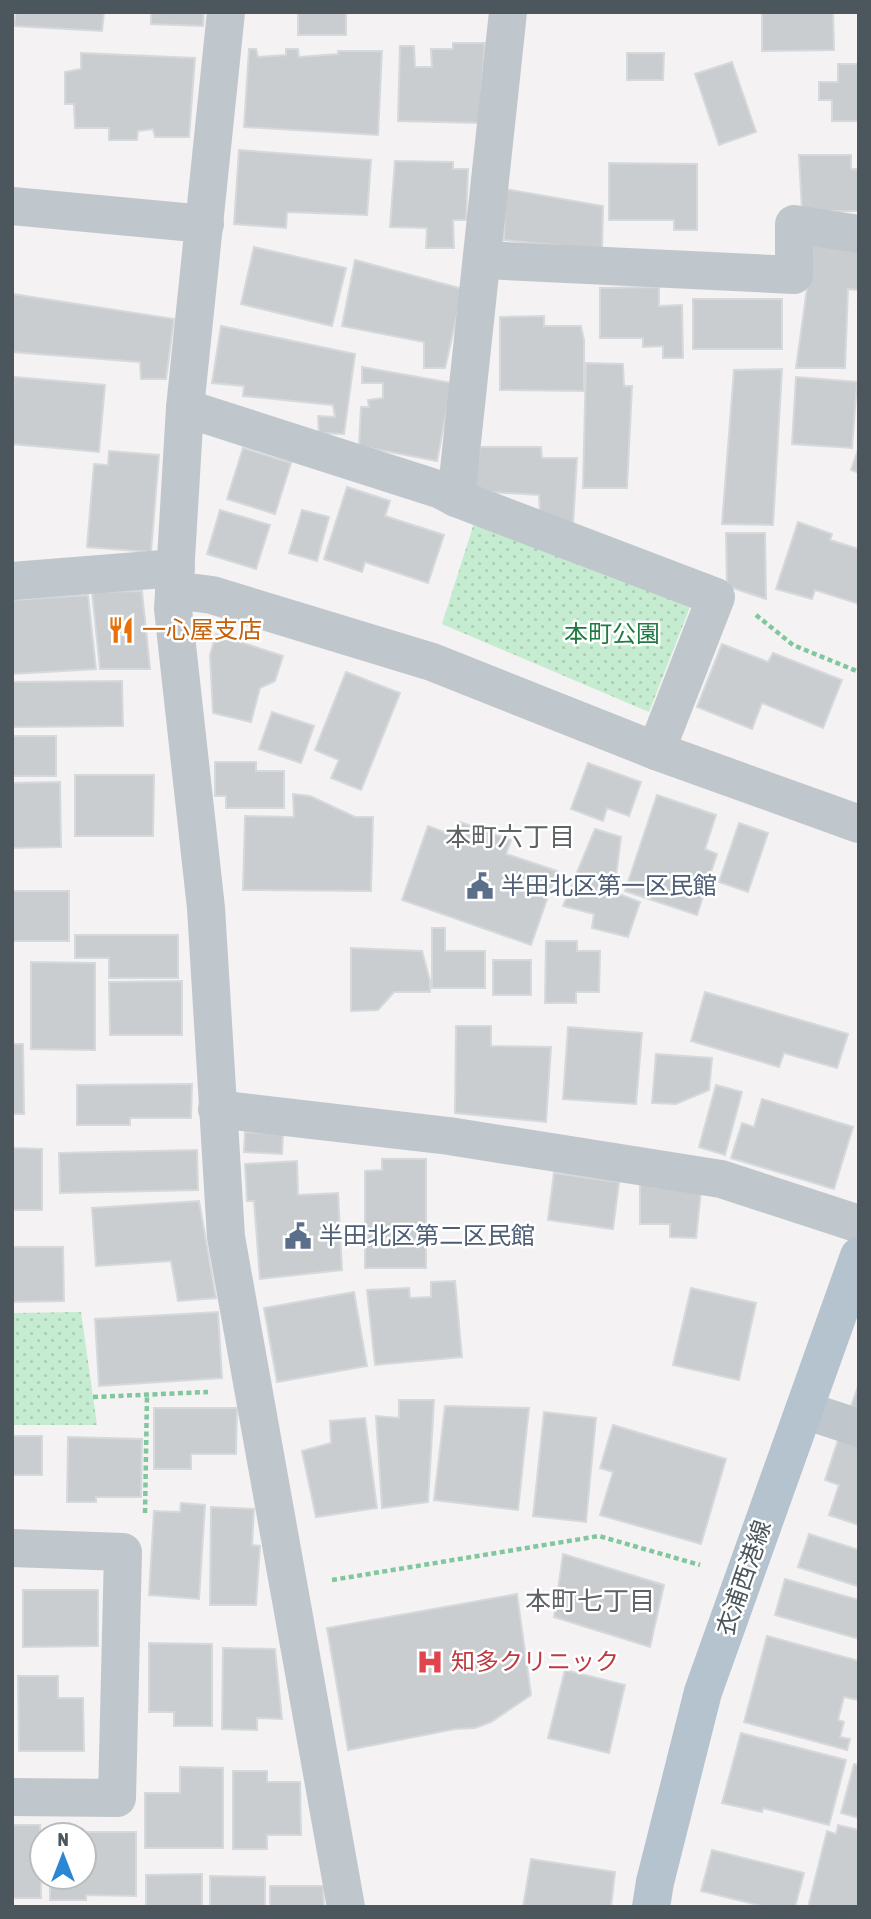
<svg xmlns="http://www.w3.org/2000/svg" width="871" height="1919" viewBox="0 0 871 1919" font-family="'Asap Condensed','Noto Sans JP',sans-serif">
	<defs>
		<pattern id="park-dots" width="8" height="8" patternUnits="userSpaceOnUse" patternTransform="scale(1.75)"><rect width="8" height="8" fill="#c5ecd0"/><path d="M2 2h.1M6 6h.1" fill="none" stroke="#abccb5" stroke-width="1.8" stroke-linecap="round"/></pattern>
	</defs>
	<rect width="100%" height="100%" fill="#f4f2f2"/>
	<!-- park -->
	<g fill="url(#park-dots)">
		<path d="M475,520L692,602L649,712L442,624Z"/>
		<path d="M81,1312L97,1425H12V1313Z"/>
	</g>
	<!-- building -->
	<g fill="#c9cdd0" stroke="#d6d9dc" stroke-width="2">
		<path d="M16,12H104L102,31L14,26Z"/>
		<path d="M151,12H204L203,26L151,24Z"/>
		<rect x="298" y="12" width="48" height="23"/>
		<path d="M762,12H833L834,50L762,51Z"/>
		<path d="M453,43H485L479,123L398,121L400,46H414L415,67H432L431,49H453Z"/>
		<path d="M249,49H256L258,57L286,55V49H298L299,57L338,54V51H382L378,135L244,127Z"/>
		<path d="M81,53L195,58L189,137H155L153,129L138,131L137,140H109V128H75L74,104H65V72L81,69Z"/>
		<path d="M627,53H664L663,80H627Z"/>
		<path d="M732,62L756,132L719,145L695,74Z"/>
		<path d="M838,64H859V121H832V100H819V82H838Z"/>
		<path d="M239,150L371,160L367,215L287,212L286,228L234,224Z"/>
		<path d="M799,155H851V169H859V211H802Z"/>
		<path d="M395,161L453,162V169H468L466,220H453L454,248H426L427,228L390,227Z"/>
		<path d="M609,163L697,164V230H674V220H609Z"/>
		<path d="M505,189L603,206L602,250L504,240Z"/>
		<path d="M813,245L859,249V290L848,289L845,368H796Z"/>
		<path d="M254,247L346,268L332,326L241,304Z"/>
		<path d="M355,260L463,289L445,368H424V342L342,326Z"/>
		<path d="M659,287V306L682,305L683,358H663V346L643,347V338H600V288Z"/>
		<path d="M13,294L174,319L166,379H141L140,362L12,352Z"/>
		<rect x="693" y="299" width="89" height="50"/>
		<path d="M544,316V326H581L584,340V391L500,390V317Z"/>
		<path d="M221,326L355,354L344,434L319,433L318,416L335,417L333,405L243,396L244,386L212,383Z"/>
		<path d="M586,363L623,364L624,386H632L627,488H583Z"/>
		<path d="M362,367L452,383L437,461L359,446L361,407H369L368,400L383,398V383H362Z"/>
		<path d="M782,369L773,525L722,524L734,370Z"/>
		<path d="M14,377L105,385L99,452L12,444Z"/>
		<path d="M796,377L857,382L852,448L792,444Z"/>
		<path d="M480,447H541L542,458H577L573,525L540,514L539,495L474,491Z"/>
		<path d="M859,447V473L851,470Z"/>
		<path d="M243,448L291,463L275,514L227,499Z"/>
		<path d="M109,451L159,455L151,552L87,547L94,464L108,465Z"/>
		<path d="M347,487L390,501L385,516L444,535L428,583L365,562L362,572L324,559Z"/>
		<path d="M220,510L270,525L256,569L207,554Z"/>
		<path d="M302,510L329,517L317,561L289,553Z"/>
		<path d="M798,522L832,534L830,540L859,549V604L815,590L812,599L776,589Z"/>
		<path d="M726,533H765L766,599L727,586Z"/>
		<path d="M142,591L150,669H100L92,592Z"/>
		<path d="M88,595L96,669L12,674V600Z"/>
		<path d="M216,634L283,656L275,681L260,688L251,722L213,713L210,655Z"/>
		<path d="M722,644L768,662L773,653L842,680L823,728L762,703L752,729L697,707Z"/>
		<path d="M346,672L400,693L361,790L331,778L339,760L315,750Z"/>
		<path d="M122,681L123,726L12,727V682Z"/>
		<path d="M272,712L314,726L301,763L259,749Z"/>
		<rect x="12" y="736" width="44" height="40"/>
		<path d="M215,762H256V771H284V808H226V796H215Z"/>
		<path d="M588,763L641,782L629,816L607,808L603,821L571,809Z"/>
		<path d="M75,775H154L153,836H75Z"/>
		<path d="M60,782L61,847L12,848V783Z"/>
		<path d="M293,794L310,796L355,817H373L371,891L243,890L245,816L294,817Z"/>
		<path d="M657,795L716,815L705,849L717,854L697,915L625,891Z"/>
		<path d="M460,822L511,840L506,854L557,871L531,945L402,900L428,826L455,836Z"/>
		<path d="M739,823L768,833L748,892L719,882Z"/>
		<path d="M595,829L621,837L614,892L640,902L628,937L592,928L594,914L563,906Z"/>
		<rect x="12" y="891" width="57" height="50"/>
		<path d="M432,928H445V951H485V988H432Z"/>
		<path d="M75,935H178V978H109V958H75Z"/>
		<path d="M546,941H577V951H600L599,992H576V1003H545Z"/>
		<path d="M351,948L422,951L430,981V992H394L378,1010L351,1011Z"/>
		<rect x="493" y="960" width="38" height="35"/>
		<path d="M31,962L95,963V1050L31,1049Z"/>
		<path d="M182,981V1035H110L109,982Z"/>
		<path d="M705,992L848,1034L837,1068L784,1053L779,1067L691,1041Z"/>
		<path d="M456,1026H491V1046L551,1047L546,1122L455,1113Z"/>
		<path d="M568,1027L642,1033L636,1104L563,1099Z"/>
		<path d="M12,1044H23L24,1114H12Z"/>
		<path d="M656,1054L712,1058L709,1090L676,1104L652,1103Z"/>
		<path d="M192,1084L191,1118H130V1125H77V1085Z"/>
		<path d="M716,1085L742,1092L725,1155L699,1147Z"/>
		<path d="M762,1099L853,1127L834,1189L731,1158L742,1123L754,1127Z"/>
		<path d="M245,1132L283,1134L282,1154L244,1152Z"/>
		<path d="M12,1148L42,1149V1210H12Z"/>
		<path d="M197,1150L198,1190L60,1193L59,1153Z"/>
		<path d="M382,1159H426V1268H365V1171L382,1170Z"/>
		<path d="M297,1161L298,1195L338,1193L342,1270L260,1279L254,1201H247L245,1164Z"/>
		<path d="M554,1173L619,1182L613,1229L548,1220Z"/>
		<path d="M640,1183L701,1191L696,1238L670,1237V1224H640Z"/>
		<path d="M199,1201L216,1298L178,1301L171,1261L96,1266L92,1208Z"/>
		<path d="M12,1247H63L64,1301L12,1302Z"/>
		<path d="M455,1281L462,1357L375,1365L367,1290L409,1288L410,1298L431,1297V1282Z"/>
		<path d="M691,1288L756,1303L739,1380L673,1365Z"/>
		<path d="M354,1292L367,1366L277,1382L264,1308Z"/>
		<path d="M218,1312L222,1378L99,1386L95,1319Z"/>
		<path d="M859,1384V1409L851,1406Z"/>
		<path d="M399,1400H434L428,1502L382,1508L376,1416L399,1418Z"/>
		<path d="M445,1406L529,1408L518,1510L434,1500Z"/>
		<path d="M154,1408H237L236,1454H191V1469H154Z"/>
		<path d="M544,1412L596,1418L586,1522L533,1516Z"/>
		<path d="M365,1418L377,1508L316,1517L302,1451L331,1443L330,1421Z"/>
		<path d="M613,1425L726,1459L701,1544L600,1515L613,1472L600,1468Z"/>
		<rect x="12" y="1436" width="30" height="39"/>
		<path d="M68,1437L142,1439L141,1497H96V1502H67Z"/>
		<path d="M839,1437L859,1444V1525L829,1515L839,1485L825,1480Z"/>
		<path d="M181,1503L205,1505L199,1599L149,1595L154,1511L180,1512Z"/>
		<path d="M211,1507L254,1509L252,1545L260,1546L256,1605H210Z"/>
		<path d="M809,1534L859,1550V1580L857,1586L798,1567Z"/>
		<path d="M563,1554L664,1585L650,1647L554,1617Z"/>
		<path d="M785,1579L859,1600V1639L775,1615Z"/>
		<path d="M23,1590H98V1646L23,1647Z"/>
		<path d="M517,1594L531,1695L491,1722L475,1728L455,1729L348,1750L327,1628Z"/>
		<path d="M767,1636L859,1661V1700L844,1697L838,1720L844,1722L840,1737L850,1739L847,1750L744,1722Z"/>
		<path d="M149,1643L212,1644V1726H174V1712H149Z"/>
		<path d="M223,1648L275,1649L282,1719L257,1718V1730L222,1729Z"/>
		<path d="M565,1670L625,1685L609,1753L548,1738Z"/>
		<path d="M18,1676H58V1698H83L84,1751H19Z"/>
		<path d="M741,1733L846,1760L829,1825L763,1808L762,1812L722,1803Z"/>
		<path d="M854,1764L859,1765V1818L841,1813Z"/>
		<path d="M180,1767L223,1768V1848H145V1793H180Z"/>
		<path d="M233,1771H267V1782H300L301,1835H267V1849H233Z"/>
		<path d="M12,1825H40L41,1898H12Z"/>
		<path d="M838,1825L859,1830V1907H808L827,1831L836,1834Z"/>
		<path d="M80,1832H136V1896L86,1895V1900H50V1877H84V1835H80Z"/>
		<path d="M712,1850L804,1873L795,1907H766L701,1891Z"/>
		<path d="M531,1859L615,1872L611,1907H523Z"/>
		<path d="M202,1874V1907H146V1875Z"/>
		<path d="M210,1876L265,1877V1907H210Z"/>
		<path d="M270,1886H323L324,1907H270Z"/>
	</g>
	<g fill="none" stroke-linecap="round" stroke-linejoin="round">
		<!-- path -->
		<g stroke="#80c79d" stroke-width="4.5" stroke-dasharray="5 3.5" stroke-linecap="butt">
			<path d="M756,615L793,645L859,672"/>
			<path d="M93,1397L208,1392"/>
			<path d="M145,1513L147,1395"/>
			<path d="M332,1580L599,1536L700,1565"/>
		</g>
		<!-- minor -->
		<g stroke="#bfc7cd" stroke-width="38">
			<path d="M226,12L185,408L173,609L206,908L226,1237L346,1907"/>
			<path d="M12,206L205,224"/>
			<path d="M483,260L794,275V224L859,234"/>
			<path d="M185,408L441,490L456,498L716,597L656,751"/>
			<path d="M456,498L508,12"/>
			<path d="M12,581L176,568"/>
			<path d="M174,590L212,595L432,662L656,751L859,824"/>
			<path d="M217,1109L449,1136L721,1179L859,1224"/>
			<path d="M804,1410L859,1428"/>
			<path d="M12,1548L123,1552L117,1798L12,1797"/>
		</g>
		<!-- major -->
		<path stroke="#b4c3cd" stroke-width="38" d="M651,1907L655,1882L703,1692L859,1256"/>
	</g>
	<!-- icons -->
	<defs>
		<symbol id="restaurant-bare" viewBox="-9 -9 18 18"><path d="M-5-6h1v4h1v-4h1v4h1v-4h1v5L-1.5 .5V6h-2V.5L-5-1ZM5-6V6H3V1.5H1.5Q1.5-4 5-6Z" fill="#e8710a" stroke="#fff" stroke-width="2.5" paint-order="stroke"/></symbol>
		<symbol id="civic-bare" viewBox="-9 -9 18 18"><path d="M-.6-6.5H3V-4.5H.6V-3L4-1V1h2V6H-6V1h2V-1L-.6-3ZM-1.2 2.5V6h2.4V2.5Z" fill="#5c6f8a" stroke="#fff" stroke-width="2.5" paint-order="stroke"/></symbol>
		<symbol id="hospital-bare" viewBox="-9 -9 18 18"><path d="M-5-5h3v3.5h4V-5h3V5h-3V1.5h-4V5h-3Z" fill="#e0444e" stroke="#fff" stroke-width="2.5" paint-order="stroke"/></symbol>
	</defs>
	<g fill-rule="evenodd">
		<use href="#restaurant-bare" x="102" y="611" width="38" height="38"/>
		<use href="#civic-bare" x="461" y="867" width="38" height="38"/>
		<use href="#civic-bare" x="279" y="1217" width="38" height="38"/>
		<use href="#hospital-bare" x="411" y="1643" width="38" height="38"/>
	</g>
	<g text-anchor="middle" stroke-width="5" stroke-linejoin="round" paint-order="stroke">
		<!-- food labels -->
		<g font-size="24" fill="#c56008" stroke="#fff" text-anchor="start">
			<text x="142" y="638">一心屋支店</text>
		</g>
		<!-- park labels -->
		<g font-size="24" fill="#217a44" stroke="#fff">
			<text x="612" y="642">本町公園</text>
		</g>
		<!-- service labels -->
		<g font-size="24" fill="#4e5e75" stroke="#fff" text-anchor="start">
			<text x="501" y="894">半田北区第一区民館</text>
			<text x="319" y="1244">半田北区第二区民館</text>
		</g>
		<!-- street labels -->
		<g font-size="24" fill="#4b575d" stroke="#fff">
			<text transform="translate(744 1578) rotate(-71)" y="8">衣浦西港線</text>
		</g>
		<!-- health labels -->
		<g font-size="24" fill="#be3a42" stroke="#fff" text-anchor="start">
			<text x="451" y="1670">知多クリニック</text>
		</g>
		<!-- neighbourhood labels -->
		<g font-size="26" fill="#5f6366" stroke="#fff">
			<text x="510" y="846">本町六丁目</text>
			<text x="590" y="1610">本町七丁目</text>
		</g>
	</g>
	<!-- border -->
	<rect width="871" height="1919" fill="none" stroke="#4b575d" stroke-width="28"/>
	<!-- north arrow -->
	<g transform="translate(63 1856)"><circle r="33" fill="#ffffff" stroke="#b7bcbe" stroke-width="2"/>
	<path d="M0-5L12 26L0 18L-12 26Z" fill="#2b87d4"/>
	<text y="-10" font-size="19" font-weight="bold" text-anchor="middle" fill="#4b575d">N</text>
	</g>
</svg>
